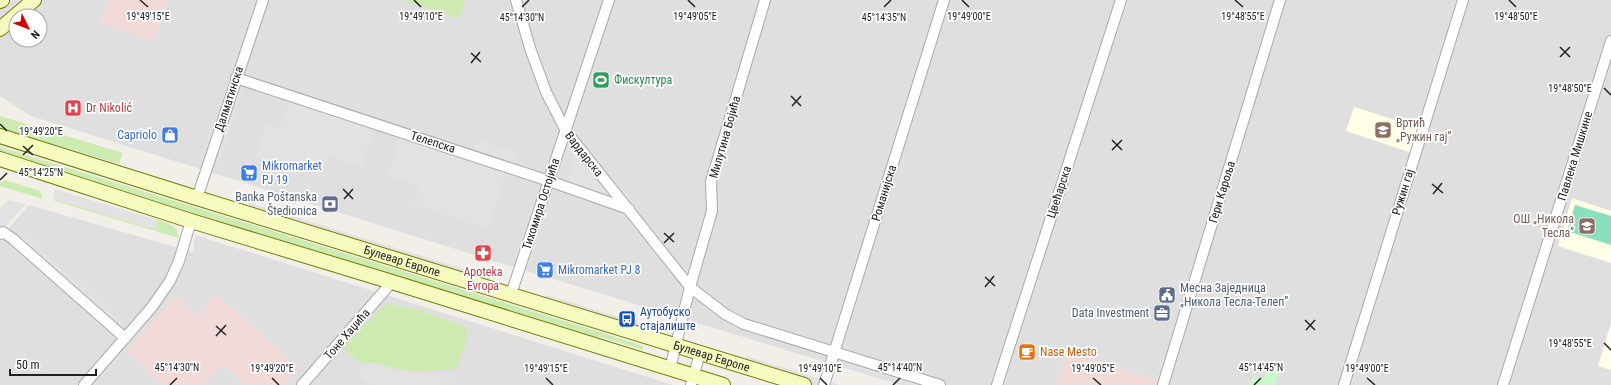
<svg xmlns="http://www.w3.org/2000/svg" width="1611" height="385" viewBox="0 0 1611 385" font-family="'Roboto Condensed',sans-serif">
	<rect width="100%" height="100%" fill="#f2efe9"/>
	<!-- residential -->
	<g fill="#e0dfdf" fill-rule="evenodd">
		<path d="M0,0H1611V385H901L484,258L31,116L0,96ZM16,16H40V40H16Z"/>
		<path d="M29,205L193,252L195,235L673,385H0V238Z"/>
	</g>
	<!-- commercial -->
	<g fill="#f2dad9">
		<path d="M108,0H168L154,41L100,23Z"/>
		<path d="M216,294L299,368L284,385H246L222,363L202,385H164L126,351L175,296L197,316Z"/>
		<path d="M1067,351L1158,381L1157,385H1056Z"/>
	</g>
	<!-- education -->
	<g fill="#ffffe5">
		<path d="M1354,107L1420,128L1412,153L1346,131Z"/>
		<path d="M1572,198L1611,211V263L1558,246Z"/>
		<path d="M1611,323V370L1598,366Z"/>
	</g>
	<!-- grass -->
	<g fill="#cdebb0">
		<path d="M402,0H464L463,9L457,18Z"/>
		<path d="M0,116L123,153L119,164L0,128Z"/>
		<path d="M0,147L600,332L643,346V350L604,338L590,336L569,330L0,155Z"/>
		<path d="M5,180L40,191L43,199L0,186V183Z"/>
		<path d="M53,195L57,200L155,229L158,220C169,224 178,225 179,238L55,201Z"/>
		<path d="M386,304C408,305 448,319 468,329L467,340L456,369L412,372L375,368L357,361L345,350L348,342Z"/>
	</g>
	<!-- park -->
	<path fill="#c8facc" d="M1268,363L1280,367L1275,385H1250L1253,376L1264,379Z"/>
	<!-- pitch -->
	<path fill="#88e0be" d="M1575,205L1611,216V245L1567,231Z"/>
	<!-- parking -->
	<g fill="#e2e2e2">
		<path d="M234,84L244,86L218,165L209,163L201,160L212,124L220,127Z"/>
		<path d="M289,100L374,128L361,167L328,157L321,177L255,156L266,124L280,128Z"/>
		<path d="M400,137L506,172L488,229L414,205L420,187L387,176Z"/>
		<path d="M479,140L515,152L510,168L474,156Z"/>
		<path d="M587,145L688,272L676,281L615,205L565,187L575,154Z"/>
		<path d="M539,185L554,190L529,266L514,261Z"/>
		<path d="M54,189L158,220L155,229L57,200L53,195Z"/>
		<path d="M8,200L26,204L0,233V209Z"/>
		<path d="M250,203L490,277L487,287L247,212Z"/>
		<path d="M20,232L124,324L117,331L13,239Z"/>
		<path d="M707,294L732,311L746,319L821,341L818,353L742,330L726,322L699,303Z"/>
		<path d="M547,295L645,325L642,335L544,304Z"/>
		<path d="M746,356L840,385H804L742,366Z"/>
		<path d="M852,357L940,385H907L849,366Z"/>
		<path d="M369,362L409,372L427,374H453L443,385H370L356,372Z"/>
	</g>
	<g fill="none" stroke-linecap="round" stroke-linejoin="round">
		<defs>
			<g id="street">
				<path d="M516,0L530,48L546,92L566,131L690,287L725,314L744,324L940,385"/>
				<path d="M236,78L549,181L629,209"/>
				<path d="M197,198L263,0"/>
				<path d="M0,234L3,232L13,239L125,338"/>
				<path d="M511,294L609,0"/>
				<path d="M670,369L690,287L712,211L711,182L765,0"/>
				<path d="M84,385L152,307L170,281L179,261L191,221"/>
				<path d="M302,385L392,282"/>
				<path d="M691,385L700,353"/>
				<path d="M824,385L944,0"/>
				<path d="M997,385L1121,0"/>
				<path d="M1163,385L1280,0"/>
				<path d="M1344,385L1463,0"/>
				<path d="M1503,385L1611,41"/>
			</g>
			<g id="secondary">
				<path d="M0,1L2,0"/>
				<path d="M0,29L34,0"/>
				<path id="s1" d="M0,136L197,198L804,385"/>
				<path d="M0,159L191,221L392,282L723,385"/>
			</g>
		</defs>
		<!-- street casing -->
		<use href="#street" stroke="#a9a9a9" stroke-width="12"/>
		<!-- secondary casing -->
		<use href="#secondary" stroke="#707d05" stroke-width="16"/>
		<!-- street -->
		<use href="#street" stroke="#fff" stroke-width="10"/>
		<!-- secondary -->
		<use href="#secondary" stroke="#f7fabf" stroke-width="14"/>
	</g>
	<!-- ticks -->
	<path fill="none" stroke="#222" stroke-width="1.5" d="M140,0L148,7M414,0L421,7M688,0L695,7M962,0L969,7M1235,0L1243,7M1509,0L1516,7M522,7L529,0M884,7L891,0M1560,47L1570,57M471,53L481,62M1560,57L1570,47M471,63L480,52M1604,88L1611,95M791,96L801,106M792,106L801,96M0,124L7,131M1112,140L1122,150M23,146L33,155M1112,150L1122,140M23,155L33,145M0,180L7,173M1432,184L1443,193M343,189L353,199M1433,194L1442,183M344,199L353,189M664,233L674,242M664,243L674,233M985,277L995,286M985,287L994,276M1305,320L1315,330M216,326L226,335M1306,330L1315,320M216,336L226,325M1604,343L1611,350M272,378L279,385M546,378L553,385M820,378L827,385M1093,378L1101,385M1367,378L1375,385M170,385L177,378M893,385L900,378M1254,385L1261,378"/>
	<!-- icons -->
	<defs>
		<symbol id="stadium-square" viewBox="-11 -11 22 22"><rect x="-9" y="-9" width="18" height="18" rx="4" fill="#2e9e5b" stroke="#fff"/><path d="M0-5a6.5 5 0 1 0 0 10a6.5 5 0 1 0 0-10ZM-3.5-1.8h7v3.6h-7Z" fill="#fff"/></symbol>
		<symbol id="hospital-square" viewBox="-11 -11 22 22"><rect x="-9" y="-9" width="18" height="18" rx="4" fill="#e0444e" stroke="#fff"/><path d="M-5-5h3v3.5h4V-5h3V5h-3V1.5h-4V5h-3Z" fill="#fff"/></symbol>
		<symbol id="school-square" viewBox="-11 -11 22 22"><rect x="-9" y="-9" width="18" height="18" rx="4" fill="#8d6e63" stroke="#fff"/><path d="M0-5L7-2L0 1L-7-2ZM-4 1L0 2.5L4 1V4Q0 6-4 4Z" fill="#fff"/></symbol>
		<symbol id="shop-square" viewBox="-11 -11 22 22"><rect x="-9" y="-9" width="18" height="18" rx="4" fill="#3f7fe0" stroke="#fff"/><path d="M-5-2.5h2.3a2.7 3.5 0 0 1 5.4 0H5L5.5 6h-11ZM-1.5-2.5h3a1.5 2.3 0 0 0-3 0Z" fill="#fff"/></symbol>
		<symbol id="supermarket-square" viewBox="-11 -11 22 22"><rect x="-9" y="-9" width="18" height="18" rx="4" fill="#3f7fe0" stroke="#fff"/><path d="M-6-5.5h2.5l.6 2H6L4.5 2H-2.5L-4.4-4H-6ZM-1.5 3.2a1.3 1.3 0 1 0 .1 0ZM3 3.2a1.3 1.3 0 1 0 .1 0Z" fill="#fff"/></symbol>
		<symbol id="bank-square" viewBox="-11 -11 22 22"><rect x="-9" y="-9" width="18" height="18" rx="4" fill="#5c6f8a" stroke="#fff"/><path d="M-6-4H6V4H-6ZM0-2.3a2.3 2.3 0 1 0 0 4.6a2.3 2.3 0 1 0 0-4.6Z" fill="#fff"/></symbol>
		<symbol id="pharmacy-square" viewBox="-11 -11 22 22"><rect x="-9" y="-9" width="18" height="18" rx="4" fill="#e0444e" stroke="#fff"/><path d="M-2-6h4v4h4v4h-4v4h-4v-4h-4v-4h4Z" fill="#fff"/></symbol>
		<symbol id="civic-square" viewBox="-11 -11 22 22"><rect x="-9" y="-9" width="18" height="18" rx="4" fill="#5c6f8a" stroke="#fff"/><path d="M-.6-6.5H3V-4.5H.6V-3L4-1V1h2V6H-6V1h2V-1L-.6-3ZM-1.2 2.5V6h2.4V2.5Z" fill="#fff"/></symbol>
		<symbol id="office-square" viewBox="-11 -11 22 22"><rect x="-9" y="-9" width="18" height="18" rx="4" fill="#5c6f8a" stroke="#fff"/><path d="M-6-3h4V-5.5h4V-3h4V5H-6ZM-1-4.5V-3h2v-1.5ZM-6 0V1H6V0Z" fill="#fff"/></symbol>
		<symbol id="bus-square" viewBox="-11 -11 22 22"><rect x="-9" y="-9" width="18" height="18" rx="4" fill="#1a4fb4" stroke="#fff"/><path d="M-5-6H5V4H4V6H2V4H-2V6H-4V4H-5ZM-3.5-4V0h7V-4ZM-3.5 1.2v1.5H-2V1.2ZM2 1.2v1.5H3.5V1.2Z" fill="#fff"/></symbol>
		<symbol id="cafe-square" viewBox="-11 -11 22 22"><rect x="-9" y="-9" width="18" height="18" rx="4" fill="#e8710a" stroke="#fff"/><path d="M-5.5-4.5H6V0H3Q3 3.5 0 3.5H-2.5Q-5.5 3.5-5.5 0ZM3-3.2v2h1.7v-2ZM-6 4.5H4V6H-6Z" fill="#fff"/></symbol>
	</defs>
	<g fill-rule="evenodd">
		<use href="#stadium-square" x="591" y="70" width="20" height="20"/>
		<use href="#hospital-square" x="63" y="98" width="20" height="20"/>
		<use href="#school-square" x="1373" y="120" width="20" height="20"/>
		<use href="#shop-square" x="160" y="125" width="20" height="20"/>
		<use href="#supermarket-square" x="239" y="163" width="20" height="20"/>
		<use href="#bank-square" x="320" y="194" width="20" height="20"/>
		<use href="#school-square" x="1577" y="216" width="20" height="20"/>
		<use href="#pharmacy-square" x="473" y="243" width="20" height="20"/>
		<use href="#supermarket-square" x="535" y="260" width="20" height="20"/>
		<use href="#civic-square" x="1157" y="285" width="20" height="20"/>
		<use href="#office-square" x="1152" y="303" width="20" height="20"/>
		<use href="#bus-square" x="617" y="309" width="20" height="20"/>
		<use href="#cafe-square" x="1017" y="342" width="20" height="20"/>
	</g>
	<g text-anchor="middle" stroke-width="3.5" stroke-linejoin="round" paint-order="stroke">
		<!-- leisure labels -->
		<g font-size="12" fill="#27864d" stroke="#fff" text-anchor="start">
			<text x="614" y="84">Фискултура</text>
		</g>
		<!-- street labels -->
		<g font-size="12" fill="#222" stroke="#fff">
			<text transform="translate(229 99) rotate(-72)" y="4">Далматинска</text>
			<text transform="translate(725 137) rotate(-74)" y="4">Милутина Бојића</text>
			<text transform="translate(433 142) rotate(18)" y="4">Телепска</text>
			<text transform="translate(584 154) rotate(52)" y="4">Вардарска</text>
			<text transform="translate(1575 156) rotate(-73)" y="4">Павлека Мишкине</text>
			<text transform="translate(1059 192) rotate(-72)" y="4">Цвећарска</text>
			<text transform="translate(1222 192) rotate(-73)" y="4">Гери Кароља</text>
			<text transform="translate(1403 192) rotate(-73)" y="4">Ружин гај</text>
			<text transform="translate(884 193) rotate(-73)" y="4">Романијска</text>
			<text transform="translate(541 204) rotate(-72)" y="4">Тихомира Остојића</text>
			<text dy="4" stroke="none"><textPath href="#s1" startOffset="421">Булевар Европе</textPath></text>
			<text transform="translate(347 334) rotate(-49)" y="4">Тоне Хаџића</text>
			<text dy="4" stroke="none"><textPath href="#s1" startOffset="745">Булевар Европе</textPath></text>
		</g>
		<!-- health labels -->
		<g font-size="12" fill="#be3a42" stroke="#fff" text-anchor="start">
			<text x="86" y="112">Dr Nikolić</text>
			<text x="483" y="276" text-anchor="middle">Apoteka<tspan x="483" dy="14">Evropa</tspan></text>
		</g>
		<!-- education labels -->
		<g font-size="12" fill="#785e54" stroke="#fff" text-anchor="start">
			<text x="1396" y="127">Вртић<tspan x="1396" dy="14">„Ружин гај”</tspan></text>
			<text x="1574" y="223" text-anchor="end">ОШ „Никола<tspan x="1574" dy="14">Тесла”</tspan></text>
		</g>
		<!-- shop labels -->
		<g font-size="12" fill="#366cbe" stroke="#fff" text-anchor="start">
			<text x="157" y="139" text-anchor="end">Capriolo</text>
			<text x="262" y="170">Mikromarket<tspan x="262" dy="14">PJ 19</tspan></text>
			<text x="558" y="274">Mikromarket PJ 8</text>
		</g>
		<!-- service labels -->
		<g font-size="12" fill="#4e5e75" stroke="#fff" text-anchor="end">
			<text x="317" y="201">Banka Poštanska<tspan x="317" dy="14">Štedionica</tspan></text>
			<text x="1180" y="292" text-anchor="start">Месна Заједница<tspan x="1180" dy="14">„Никола Тесла-Телеп”</tspan></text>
			<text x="1149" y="317">Data Investment</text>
		</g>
		<!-- transit labels -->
		<g font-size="12" fill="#164399" stroke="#fff" text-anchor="start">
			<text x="640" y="316">Аутобуско<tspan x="640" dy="14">стајалиште</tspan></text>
		</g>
		<!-- food labels -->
		<g font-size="12" fill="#c56008" stroke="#fff" text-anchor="start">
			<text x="1040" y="356">Nase Mesto</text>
		</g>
	</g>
	<g font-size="10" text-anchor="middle" fill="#222" stroke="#fff" stroke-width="3.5" stroke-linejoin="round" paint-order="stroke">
		<text x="148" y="20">19°49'15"E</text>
		<text x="421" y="20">19°49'10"E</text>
		<text x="695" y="20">19°49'05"E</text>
		<text x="969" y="20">19°49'00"E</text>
		<text x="1243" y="20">19°48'55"E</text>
		<text x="1516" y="20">19°48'50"E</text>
		<text x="522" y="21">45°14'30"N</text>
		<text x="884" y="21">45°14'35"N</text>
		<text x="1570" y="92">19°48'50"E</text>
		<text x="41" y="135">19°49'20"E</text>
		<text x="41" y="176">45°14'25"N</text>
		<text x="1570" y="347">19°48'55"E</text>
		<text x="177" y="371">45°14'30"N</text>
		<text x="900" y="371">45°14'40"N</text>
		<text x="1261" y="371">45°14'45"N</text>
		<text x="272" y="372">19°49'20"E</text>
		<text x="546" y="372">19°49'15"E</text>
		<text x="820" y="372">19°49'10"E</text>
		<text x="1093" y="372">19°49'05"E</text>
		<text x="1367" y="372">19°49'00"E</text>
	</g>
	<!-- north arrow -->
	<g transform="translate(28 28) rotate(133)"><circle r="19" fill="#ffffff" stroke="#a7a7a7"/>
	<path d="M0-3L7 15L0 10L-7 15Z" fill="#d40000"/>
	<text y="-6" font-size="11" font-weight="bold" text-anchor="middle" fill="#222222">N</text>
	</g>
	<!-- scale -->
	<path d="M10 369v6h86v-6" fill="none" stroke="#222222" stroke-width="2"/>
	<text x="16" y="369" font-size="12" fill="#222222" stroke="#ffffff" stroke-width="3" paint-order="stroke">50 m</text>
</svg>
